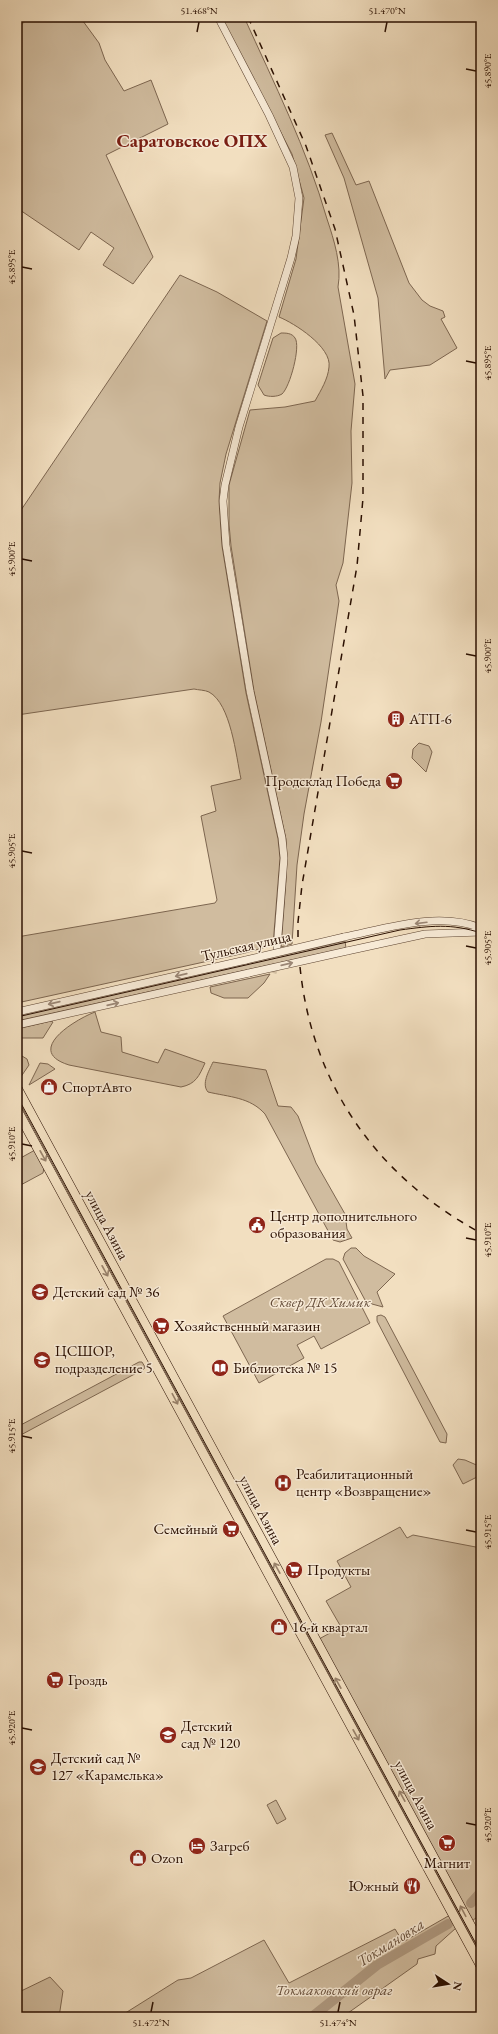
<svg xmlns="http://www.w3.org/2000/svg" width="498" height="2034" viewBox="0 0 498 2034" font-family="'EB Garamond',serif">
	<rect width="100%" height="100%" fill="#f2dfc0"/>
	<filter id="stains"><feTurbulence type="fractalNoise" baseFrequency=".005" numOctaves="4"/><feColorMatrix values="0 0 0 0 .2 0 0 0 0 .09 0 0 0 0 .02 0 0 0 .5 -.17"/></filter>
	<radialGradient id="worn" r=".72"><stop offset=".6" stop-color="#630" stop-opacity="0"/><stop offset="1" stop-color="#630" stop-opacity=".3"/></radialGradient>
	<!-- green -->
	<g fill="#d0bc9f" stroke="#7d6650">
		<path d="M17,17H80L99,43L105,60L124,91L151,80L168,124L106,155L153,257L133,284L103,265L114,248L91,232L79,250L17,208Z"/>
		<path d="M221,17H244C274,83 307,149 327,219C334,240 342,265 338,287L355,384L351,431L352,483L343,563L336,585L339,601L321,722L304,814L297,865L292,944L281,947L286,881V839L254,691L231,546L229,524V485L250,410L285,407L315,401C321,390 328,379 329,367C332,347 294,323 279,317L296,259L304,198L292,154Z"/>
		<path d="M332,133L356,185L369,181L409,283L422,300L430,306L443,311L445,317L441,319L457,348L430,365L390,370L385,379L378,298L344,178L325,135Z"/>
		<path d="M180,275L217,292L267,321L226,454L220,483L219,501L222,546L246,693L278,839L280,858L273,945L245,953L17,1003V937L215,903L217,900L201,816L216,811L211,786L241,779C236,756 231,704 209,692C205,690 198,690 194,689L17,715V516Z"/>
		<path d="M281,333C286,333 292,333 295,338C301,346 290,387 282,394C277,397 269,397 264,395L258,385L273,338Z"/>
		<path d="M419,743L429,746L432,752L426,772L412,758L413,749Z"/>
		<path d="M345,941L346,948L17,1021V1015Z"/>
		<path d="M270,974L264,983L248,998H224L211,993L210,987Z"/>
		<path d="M95,1012L101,1032L121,1037L122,1052L158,1063L165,1049L205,1063C199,1076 196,1084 181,1087L69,1065C24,1051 74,1020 95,1012Z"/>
		<path d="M51,1021L53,1022L43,1038H20L17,1042V1029Z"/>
		<path d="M17,1053L27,1059L29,1065L18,1081Z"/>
		<path d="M213,1062L266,1070L278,1106L291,1107L298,1116L316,1163L345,1214L347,1229L352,1238L340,1242L333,1240L265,1114C250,1097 229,1097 208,1092C201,1084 209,1071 213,1062Z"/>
		<path d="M40,1063L48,1064L55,1069L29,1085Z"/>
		<path d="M35,1150L44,1168L43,1173L17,1187V1160Z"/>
		<path d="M351,1248H356L364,1256L395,1274L377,1292L383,1307L372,1304L365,1300L343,1259L345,1253Z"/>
		<path d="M326,1259H333L339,1262L370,1323L321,1349L314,1336L297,1345L304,1358L259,1383L223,1316Z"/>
		<path d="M381,1315L385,1317L447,1434L446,1443L440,1442L377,1321V1316Z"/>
		<path d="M139,1362H142L145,1367L144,1369L17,1437V1427Z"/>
		<path d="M458,1459L465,1460L481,1467V1475L463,1484L453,1465Z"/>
		<path d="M400,1527L407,1538L413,1535L481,1548V1914L472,1921L319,1639L341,1627L326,1601L351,1587L337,1561Z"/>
		<path d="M276,1800L286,1819L277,1824L267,1805Z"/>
		<path d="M450,1915L456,1928L436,1946L435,1954L418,1959L417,1964L348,2013L350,2017H119L178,1980L191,1978L264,1940L289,1983L395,1929L403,1942Z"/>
		<path d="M50,1977L63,1991L59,2017H17V1993Z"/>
	</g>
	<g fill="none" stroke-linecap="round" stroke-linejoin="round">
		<!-- river -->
		<g stroke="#ae987f" stroke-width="10">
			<path d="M17,23L23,17"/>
			<path d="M471,1903L481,1892"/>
			<path d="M312,2017L377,1965L448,1924"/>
		</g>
		<!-- minor-tunnel -->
		<path stroke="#d4c0a3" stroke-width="7" stroke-dasharray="7 3.5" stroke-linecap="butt" d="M273,973L277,961V948"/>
		<defs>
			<g id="minor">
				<path d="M218,17L269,115L293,167L299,198L296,236L291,258L239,427L225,485L223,501L226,545L250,691L282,838L284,858L277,948"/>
				<path d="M344,937C388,928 438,911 481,928"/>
				<path d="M347,951L425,934L481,932"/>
				<path d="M17,1012L246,960"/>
				<path d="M17,1025L249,973"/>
			</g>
			<g id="major">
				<path d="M17,1088L481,1945"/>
				<path d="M17,1110L481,1966"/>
			</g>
		</defs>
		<!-- minor casing -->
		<use href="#minor" stroke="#5c4330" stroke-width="8"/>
		<!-- major casing -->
		<use href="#major" stroke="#2a0f00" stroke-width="10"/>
		<!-- minor -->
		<use href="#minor" stroke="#f7ead6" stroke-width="7"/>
		<!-- major -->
		<use href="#major" stroke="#f2dfc0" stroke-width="9"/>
		<!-- tram -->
		<g stroke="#2a0f00" stroke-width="1">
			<path d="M17,1017L400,930C430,926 451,923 481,933"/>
			<path d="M17,1096L481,1953"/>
		</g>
		<!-- rail -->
		<g stroke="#2a0f00" stroke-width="1.5" stroke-dasharray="7 7" stroke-linecap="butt">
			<path d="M248,17L306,146L335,229L354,315L363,396V498L357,566L302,885L298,922V943"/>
			<path d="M300,967C312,1085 377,1177 481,1233"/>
		</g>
		<defs>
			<g id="minor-bridge">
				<path d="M246,960L344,937"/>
				<path d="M249,973L347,951"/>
			</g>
		</defs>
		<!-- minor-bridge casing -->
		<use href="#minor-bridge" stroke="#5c4330" stroke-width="8" stroke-linecap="butt"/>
		<!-- minor-bridge -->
		<use href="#minor-bridge" stroke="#f7ead6" stroke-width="7"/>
	</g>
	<!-- one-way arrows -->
	<defs><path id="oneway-shaft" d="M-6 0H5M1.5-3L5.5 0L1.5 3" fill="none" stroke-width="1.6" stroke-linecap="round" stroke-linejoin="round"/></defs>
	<g stroke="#9b8776">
		<use href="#oneway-shaft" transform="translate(421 923) rotate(173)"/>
		<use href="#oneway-shaft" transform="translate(287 964) rotate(-13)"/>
		<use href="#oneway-shaft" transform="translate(181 975) rotate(167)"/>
		<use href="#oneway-shaft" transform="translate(54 1003) rotate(167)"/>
		<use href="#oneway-shaft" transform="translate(113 1004) rotate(-13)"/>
	</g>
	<g stroke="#98816a">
		<use href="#oneway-shaft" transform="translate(43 1156) rotate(61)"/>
		<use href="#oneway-shaft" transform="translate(105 1271) rotate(61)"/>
		<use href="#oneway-shaft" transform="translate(175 1399) rotate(62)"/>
		<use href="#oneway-shaft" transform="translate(277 1568) rotate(-119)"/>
		<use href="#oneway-shaft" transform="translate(338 1683) rotate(-119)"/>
		<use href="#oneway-shaft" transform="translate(356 1735) rotate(61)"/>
		<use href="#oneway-shaft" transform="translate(402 1796) rotate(-119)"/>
		<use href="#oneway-shaft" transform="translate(463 1911) rotate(-118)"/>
	</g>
	<!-- ticks -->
	<path fill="none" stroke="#2a0f00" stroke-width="1.5" d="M197,32L199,22M385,32L387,22M466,69L476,71M22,267L32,269M466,361L476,363M22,559L32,561M466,654L476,656M22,851L32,853M466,946L476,948M22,1144L32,1146M466,1238L476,1240M22,1436L32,1438M466,1530L476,1532M22,1728L32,1730M466,1823L476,1825M151,2012L153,2002M338,2012L340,2002"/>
	<!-- icons -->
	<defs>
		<symbol id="building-disc" viewBox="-11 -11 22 22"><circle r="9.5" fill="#8f2418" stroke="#f7ead6"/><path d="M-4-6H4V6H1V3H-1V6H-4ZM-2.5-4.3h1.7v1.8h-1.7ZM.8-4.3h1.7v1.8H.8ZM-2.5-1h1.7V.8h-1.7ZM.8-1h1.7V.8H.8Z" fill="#fff"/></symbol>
		<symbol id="supermarket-disc" viewBox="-11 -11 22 22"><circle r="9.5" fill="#8f2418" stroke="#f7ead6"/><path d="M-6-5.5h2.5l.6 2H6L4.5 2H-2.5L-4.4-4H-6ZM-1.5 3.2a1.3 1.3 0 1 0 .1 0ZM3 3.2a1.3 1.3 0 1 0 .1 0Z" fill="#fff"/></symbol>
		<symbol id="shop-disc" viewBox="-11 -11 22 22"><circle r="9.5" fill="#8f2418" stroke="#f7ead6"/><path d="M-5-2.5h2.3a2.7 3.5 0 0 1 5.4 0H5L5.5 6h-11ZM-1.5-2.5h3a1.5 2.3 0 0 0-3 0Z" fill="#fff"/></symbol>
		<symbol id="civic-disc" viewBox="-11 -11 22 22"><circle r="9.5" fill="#8f2418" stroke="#f7ead6"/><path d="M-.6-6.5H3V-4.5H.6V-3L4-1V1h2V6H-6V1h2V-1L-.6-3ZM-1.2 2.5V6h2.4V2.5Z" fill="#fff"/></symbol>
		<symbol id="school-disc" viewBox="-11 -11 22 22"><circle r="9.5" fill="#8f2418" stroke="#f7ead6"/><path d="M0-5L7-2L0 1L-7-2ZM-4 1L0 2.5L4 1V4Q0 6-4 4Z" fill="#fff"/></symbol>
		<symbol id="library-disc" viewBox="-11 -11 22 22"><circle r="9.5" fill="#8f2418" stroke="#f7ead6"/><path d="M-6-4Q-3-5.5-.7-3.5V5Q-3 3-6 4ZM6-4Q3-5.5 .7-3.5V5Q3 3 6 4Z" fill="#fff"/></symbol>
		<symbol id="hospital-disc" viewBox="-11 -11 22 22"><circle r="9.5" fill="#8f2418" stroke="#f7ead6"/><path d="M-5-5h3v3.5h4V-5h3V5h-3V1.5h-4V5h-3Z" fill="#fff"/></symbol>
		<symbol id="hotel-disc" viewBox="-11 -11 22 22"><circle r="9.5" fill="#8f2418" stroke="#f7ead6"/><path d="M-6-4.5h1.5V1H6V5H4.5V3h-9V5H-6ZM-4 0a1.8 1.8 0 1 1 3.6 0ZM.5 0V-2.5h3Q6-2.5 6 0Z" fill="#fff"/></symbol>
		<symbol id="restaurant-disc" viewBox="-11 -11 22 22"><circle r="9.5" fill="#8f2418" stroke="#f7ead6"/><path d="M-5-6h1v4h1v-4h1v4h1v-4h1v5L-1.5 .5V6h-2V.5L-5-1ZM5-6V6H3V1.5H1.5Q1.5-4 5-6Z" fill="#fff"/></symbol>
	</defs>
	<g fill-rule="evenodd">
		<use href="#building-disc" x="386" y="709" width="20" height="20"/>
		<use href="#supermarket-disc" x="384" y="771" width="20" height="20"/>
		<use href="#shop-disc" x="39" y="1077" width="20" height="20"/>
		<use href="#civic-disc" x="247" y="1215" width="20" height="20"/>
		<use href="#school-disc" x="30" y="1282" width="20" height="20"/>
		<use href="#supermarket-disc" x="151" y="1316" width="20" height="20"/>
		<use href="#school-disc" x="32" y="1350" width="20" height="20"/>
		<use href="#library-disc" x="210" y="1358" width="20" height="20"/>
		<use href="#hospital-disc" x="273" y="1473" width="20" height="20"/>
		<use href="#supermarket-disc" x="221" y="1519" width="20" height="20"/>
		<use href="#supermarket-disc" x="284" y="1560" width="20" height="20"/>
		<use href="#shop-disc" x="269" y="1617" width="20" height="20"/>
		<use href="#supermarket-disc" x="45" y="1670" width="20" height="20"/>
		<use href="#school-disc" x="158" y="1725" width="20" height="20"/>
		<use href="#school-disc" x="28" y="1757" width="20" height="20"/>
		<use href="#supermarket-disc" x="437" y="1833" width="20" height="20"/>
		<use href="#hotel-disc" x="187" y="1836" width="20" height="20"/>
		<use href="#shop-disc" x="128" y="1848" width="20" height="20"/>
		<use href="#restaurant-disc" x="402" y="1876" width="20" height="20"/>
	</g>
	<g text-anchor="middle" stroke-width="3" stroke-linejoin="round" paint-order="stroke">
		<!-- poi labels -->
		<g font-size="15" fill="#2a0f00" stroke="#f7ead6" text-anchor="start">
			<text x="409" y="724">АТП-6</text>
			<text x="381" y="786" text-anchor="end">Продсклад Победа</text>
			<text x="62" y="1092">СпортАвто</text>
			<text x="270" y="1221">Центр дополнительного<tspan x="270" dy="17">образования</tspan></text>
			<text x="53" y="1297">Детский сад № 36</text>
			<text x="174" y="1331">Хозяйственный магазин</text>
			<text x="55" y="1356">ЦСШОР,<tspan x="55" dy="17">подразделение 5</tspan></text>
			<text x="233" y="1373">Библиотека № 15</text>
			<text x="296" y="1479">Реабилитационный<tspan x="296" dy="17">центр «Возвращение»</tspan></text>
			<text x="218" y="1534" text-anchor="end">Семейный</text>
			<text x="307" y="1575">Продукты</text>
			<text x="292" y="1632">16-й квартал</text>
			<text x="68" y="1685">Гроздь</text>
			<text x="181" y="1731">Детский<tspan x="181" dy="17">сад № 120</tspan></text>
			<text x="51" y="1763">Детский сад №<tspan x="51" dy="17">127 «Карамелька»</tspan></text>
			<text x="210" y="1851">Загреб</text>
			<text x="151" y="1863">Ozon</text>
			<text x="447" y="1868" text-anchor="middle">Магнит</text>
			<text x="399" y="1891" text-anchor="end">Южный</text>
		</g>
		<!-- street labels -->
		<g font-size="15" fill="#2a0f00" stroke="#f7ead6">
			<text transform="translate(246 946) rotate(-13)" y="5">Тульская улица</text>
			<text transform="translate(107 1225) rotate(62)" y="5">улица Азина</text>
			<text transform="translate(261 1510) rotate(62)" y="5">улица Азина</text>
			<text transform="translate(416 1795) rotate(62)" y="5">улица Азина</text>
		</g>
		<!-- park labels -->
		<g font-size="15" font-style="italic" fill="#644c38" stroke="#f7ead6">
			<text x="320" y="1307">Сквер ДК Химик</text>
			<text x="334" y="1995">Токмаковский овраг</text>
		</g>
		<!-- water labels -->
		<g font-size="16" font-style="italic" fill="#654d39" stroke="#f7ead6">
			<text transform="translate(390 1942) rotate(-32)" y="6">Токмановка</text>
		</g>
		<!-- district labels -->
		<g font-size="19" font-weight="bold" fill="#7a1f14" stroke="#f7ead6">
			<text x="192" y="147">Саратовское ОПХ</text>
		</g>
	</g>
	<!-- margin -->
	<rect width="498" height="2034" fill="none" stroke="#f2dfc0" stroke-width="44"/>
	<!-- north arrow -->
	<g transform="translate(448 1984) rotate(102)" stroke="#f7ead6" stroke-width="3" paint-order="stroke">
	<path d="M0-3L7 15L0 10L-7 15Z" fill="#2a0f00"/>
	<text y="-6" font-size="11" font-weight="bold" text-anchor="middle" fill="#2a0f00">N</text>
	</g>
	<rect x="22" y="22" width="454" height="1990" fill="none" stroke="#2a0f00" stroke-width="1.5"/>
	<g font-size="10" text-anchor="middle" fill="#2a0f00">
		<text x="199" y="14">51.468°N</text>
		<text x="387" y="14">51.470°N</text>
		<text transform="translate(487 71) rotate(-90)" y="4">45.890°E</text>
		<text transform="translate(11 267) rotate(-90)" y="4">45.895°E</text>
		<text transform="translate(487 363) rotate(-90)" y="4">45.895°E</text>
		<text transform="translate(11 559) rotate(-90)" y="4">45.900°E</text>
		<text transform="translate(487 656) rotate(-90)" y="4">45.900°E</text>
		<text transform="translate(11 851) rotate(-90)" y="4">45.905°E</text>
		<text transform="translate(487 948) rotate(-90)" y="4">45.905°E</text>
		<text transform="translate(11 1144) rotate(-90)" y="4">45.910°E</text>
		<text transform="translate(487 1240) rotate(-90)" y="4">45.910°E</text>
		<text transform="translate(11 1436) rotate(-90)" y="4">45.915°E</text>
		<text transform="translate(487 1532) rotate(-90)" y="4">45.915°E</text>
		<text transform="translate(11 1728) rotate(-90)" y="4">45.920°E</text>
		<text transform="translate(487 1825) rotate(-90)" y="4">45.920°E</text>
		<text x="151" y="2026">51.472°N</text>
		<text x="338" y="2026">51.474°N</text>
	</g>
	<rect width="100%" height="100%" filter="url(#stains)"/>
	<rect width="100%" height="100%" fill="url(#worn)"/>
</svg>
